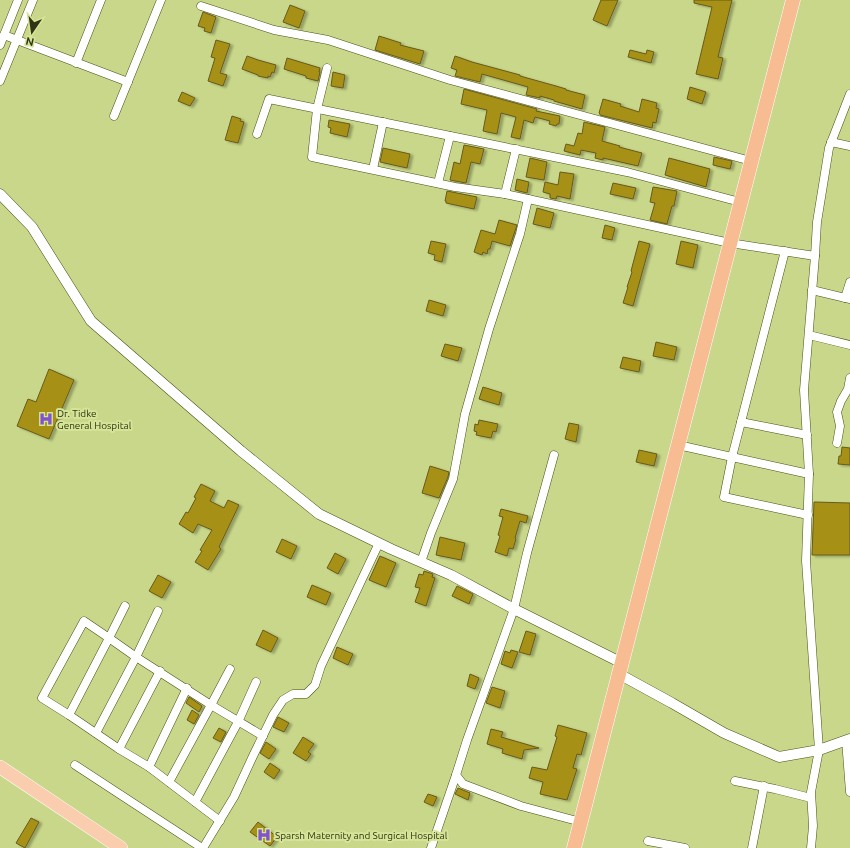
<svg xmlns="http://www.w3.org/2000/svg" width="850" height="848" viewBox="0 0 850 848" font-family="Ubuntu,sans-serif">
	<defs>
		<filter id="shadow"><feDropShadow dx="3" dy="1.5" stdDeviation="1" flood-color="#0004"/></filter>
	</defs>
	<rect width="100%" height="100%" fill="#c8d789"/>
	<!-- building -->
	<g fill="#a79014" stroke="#675a1d" filter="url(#shadow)">
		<path d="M601,0H618L607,26L593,20Z"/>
		<path d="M694,0H732L718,57L723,58L718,79L696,74L712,7L694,3Z"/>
		<path d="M290,5L305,11L299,28L283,22Z"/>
		<path d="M203,12L216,17L211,33L204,31L205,28L198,26Z"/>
		<path d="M379,36L401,43L400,45L424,51L420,64L375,50Z"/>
		<path d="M216,40L230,44L220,73L227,75L223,86L208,81L215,58L211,57Z"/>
		<path d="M630,50L646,54L647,50L654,52L651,63L628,57Z"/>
		<path d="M247,56L258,60L276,65L274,73L272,72L270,77L268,76V78L258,76V75L242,69Z"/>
		<path d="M455,56L472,62L520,75V76L556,86L566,89V90L585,95L582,109L554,101V100L540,96V98L526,95L528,87L482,74L480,82L455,76L457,70L451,68Z"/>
		<path d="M287,58L320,68L319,72H320L318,81L306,78V76L284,69Z"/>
		<path d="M333,72L345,75L343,88L331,86Z"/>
		<path d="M690,87L706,92L702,104L687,99Z"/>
		<path d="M464,89L537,109L536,111L560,116L559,124H557L556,126L549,124L550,121L535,117L533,123L524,120L520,139L511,137L516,117L501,113L497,134L483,131L487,110L461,104Z"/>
		<path d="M182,92L195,98L190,106L178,101Z"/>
		<path d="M603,99L621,104L620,106L639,112L642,99L657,103L656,108L659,109L656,123L653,122L652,128L600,115V114L599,113Z"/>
		<path d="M232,116L241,119L240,121L244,122L238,143L225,140Z"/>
		<path d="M329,120L350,124L347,137L330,133L331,128L328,127Z"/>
		<path d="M584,122L605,127L602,141L620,146L619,147L642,153L638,166L603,158V160L595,158L596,153L581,150L580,155L564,151L566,144L574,146L578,133L582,134Z"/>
		<path d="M464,145L484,149L480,164L471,162L466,183L450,180L454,162L460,164Z"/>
		<path d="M383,148L410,154L407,168L380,162Z"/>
		<path d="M714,157L732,161L730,169L713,165Z"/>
		<path d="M530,158L547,162L544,180L526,177Z"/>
		<path d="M669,158L710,169L706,187L665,175Z"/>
		<path d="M560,172L574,174L570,199L557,196L556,199L550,198V194L543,192L545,182L558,185Z"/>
		<path d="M517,179L529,182L527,193L515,190Z"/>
		<path d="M613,183L636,188L633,199L610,194Z"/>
		<path d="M653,187L677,191L674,206H672L667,224L650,220L655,203L650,202Z"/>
		<path d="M447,191L477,197L474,209L446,203V201H445Z"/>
		<path d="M537,208L554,213L550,228L533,224Z"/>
		<path d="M499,220L517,225L510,246L492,241L490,249H488L487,254L483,252L482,255L474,252L481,230L495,234Z"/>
		<path d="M605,225L615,228L612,240L602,238Z"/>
		<path d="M431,241L446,244L442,262L434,260L435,255L428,253Z"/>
		<path d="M639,241L650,244L633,306L623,303L628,287H627L632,272L631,271Z"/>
		<path d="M681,241L698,245L693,268L676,264Z"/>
		<path d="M429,300L446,305L443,316L426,311Z"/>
		<path d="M656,342L677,347L674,360L653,356Z"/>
		<path d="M445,344L462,348L458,361L441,356Z"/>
		<path d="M623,357L641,361L639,372L620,368Z"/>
		<path d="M49,369L74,380L49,439L17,426L28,399L36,402Z"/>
		<path d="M483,387L502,393L499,405L479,399Z"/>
		<path d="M479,420L498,424L496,432L493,431L491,438L476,435L477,432L474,431L475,424L478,425Z"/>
		<path d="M569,423L579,425L576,442L565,439Z"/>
		<path d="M842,447L850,448V465L838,464L839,456H841Z"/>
		<path d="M639,450L657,454L654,466L636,462Z"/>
		<path d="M430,466L449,472L448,477L439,498L422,493Z"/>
		<path d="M201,484L215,491L210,501L224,508L228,500L239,505L219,547L221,549L208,570L195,562L202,551L200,550L212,530L198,524L193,533L179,524L186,512L188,513L196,498L194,497Z"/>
		<path d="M814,502L850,503V555H812Z"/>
		<path d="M501,509L528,516L526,523L520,521L515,538L516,539L513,549L509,548L507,556L495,552L500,536L498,535L503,517L499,516Z"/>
		<path d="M440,537L465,543L461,560L436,555Z"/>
		<path d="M282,539L297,546L291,559L276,552Z"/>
		<path d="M335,553L346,559L338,574L327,568Z"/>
		<path d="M380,556L396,563L386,587L369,580Z"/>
		<path d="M424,571L433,574L432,577L435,578L426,606L415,602L420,588L415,587L419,574L423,575Z"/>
		<path d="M158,575L171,582L162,598L149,591Z"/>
		<path d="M312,585L331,593L326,605L307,597Z"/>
		<path d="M457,586L473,594L469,604L452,596Z"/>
		<path d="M263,630L278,638L271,652L256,645Z"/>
		<path d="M526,631L536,634L530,655L519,652Z"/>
		<path d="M337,647L353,654L348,665L333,658Z"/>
		<path d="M511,650L518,652L512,668L501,664L505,651L510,653Z"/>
		<path d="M470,674L479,678L475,689L467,686Z"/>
		<path d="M492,687L505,691L500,708L486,703Z"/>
		<path d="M189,697L202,706L199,712L186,703Z"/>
		<path d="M192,710L199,715L194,724L187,720Z"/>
		<path d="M278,717L289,723L284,732L273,727Z"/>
		<path d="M558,725L587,733L581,755L577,754L573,768L577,769L567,800L540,794L543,782L529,778L532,767L547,770L557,737L555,736Z"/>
		<path d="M219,728L226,732L221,742L213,738Z"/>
		<path d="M491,729L503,732L501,737L539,748L524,750L522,759L502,753L503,749L487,744Z"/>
		<path d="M303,737L314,744L308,752L311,754L306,761L293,753Z"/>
		<path d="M266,742L276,749L269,759L260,753Z"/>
		<path d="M270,763L280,770L274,779L264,772Z"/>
		<path d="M458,788L470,793L468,800L455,794Z"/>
		<path d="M428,794L437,797L433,806L424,802Z"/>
		<path d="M31,818L39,822L25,848L16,843Z"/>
		<path d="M258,822L277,837L270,846L250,832Z"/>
	</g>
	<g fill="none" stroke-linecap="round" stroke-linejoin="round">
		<defs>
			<g id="minor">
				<path d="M201,6L274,30L328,40L450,80L751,161"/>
				<path d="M4,35L128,82"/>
				<path d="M0,45L18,0"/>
				<path d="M76,63L101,0"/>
				<path d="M327,68L317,109L312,157L455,187L505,194L730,243L815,256L817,222L829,148L850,94"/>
				<path d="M0,81L33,0"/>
				<path d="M114,116L161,0"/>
				<path d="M257,134L269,99L627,172L740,202"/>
				<path d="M831,142L850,146"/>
				<path d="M373,169L383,122"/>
				<path d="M438,183L450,136"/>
				<path d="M505,194L516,149"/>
				<path d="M785,251L732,457L724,497L808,515"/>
				<path d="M812,290L850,299"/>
				<path d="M845,298L850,282"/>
				<path d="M809,335L850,345"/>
				<path d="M741,422L807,435"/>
				<path d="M837,443L840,426L837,412L841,401L848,389L850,378"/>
				<path d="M678,445L809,474"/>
				<path d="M554,455L527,553L514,609L467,740L456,775L463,784L521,806L581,822"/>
				<path d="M421,562L431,533L453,479L465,414L489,329L520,234L528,199"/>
				<path d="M125,606L109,638L84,621L42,698L69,715L119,749L149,767L220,821"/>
				<path d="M69,715L109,638L136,657L211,705L263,736"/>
				<path d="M96,733L136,657L158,611"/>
				<path d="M846,740L850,792"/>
				<path d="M119,749L160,671"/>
				<path d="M75,765L202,848"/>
				<path d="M149,767L187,688"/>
				<path d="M735,781L775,789L811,798"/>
				<path d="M169,782L211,705L230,669"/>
				<path d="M195,802L238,722L256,682"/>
				<path d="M648,841L685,848"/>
				<path d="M203,848L234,797L253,756L273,715L283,700L293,694H306L315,685L321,666L379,543"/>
				<path d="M431,848L456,775"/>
				<path d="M752,848L764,786"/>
				<path d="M811,848L813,826L811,792L819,750L806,561L809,474L804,390L815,256"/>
			</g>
			<g id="tertiary">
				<path d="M0,194L32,227L91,321L241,451L319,514L391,549L451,575L514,609L622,663"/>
				<path d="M619,674L672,703L724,733L779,757L819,750L850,739"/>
			</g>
			<path id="primary" d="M0,767L121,848"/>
			<path id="trunk" d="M574,848L793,0"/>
		</defs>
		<!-- minor casing -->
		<use href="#minor" stroke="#495117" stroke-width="9"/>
		<!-- tertiary casing -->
		<use href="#tertiary" stroke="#495117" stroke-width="11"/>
		<!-- primary casing -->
		<use href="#primary" stroke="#fff" stroke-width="14"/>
		<!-- trunk casing -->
		<use href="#trunk" stroke="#fff" stroke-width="15"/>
		<!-- minor -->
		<use href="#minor" stroke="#fff" stroke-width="8"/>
		<!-- tertiary -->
		<use href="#tertiary" stroke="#fff" stroke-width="10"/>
		<!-- primary -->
		<use href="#primary" stroke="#f9cdad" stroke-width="13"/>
		<!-- trunk -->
		<use href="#trunk" stroke="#f7bc92" stroke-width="14"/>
	</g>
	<!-- icons -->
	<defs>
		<symbol id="hospital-bare" viewBox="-9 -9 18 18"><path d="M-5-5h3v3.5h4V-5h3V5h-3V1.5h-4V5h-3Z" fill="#8154cd" stroke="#d5e496" stroke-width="2.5" paint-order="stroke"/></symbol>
	</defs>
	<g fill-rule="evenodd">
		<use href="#hospital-bare" x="36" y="409" width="20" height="20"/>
		<use href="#hospital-bare" x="254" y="825" width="20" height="20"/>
	</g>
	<g text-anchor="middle" stroke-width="4" stroke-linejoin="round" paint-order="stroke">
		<!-- poi labels -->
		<g font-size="10" fill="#2f3414" stroke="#d5e496" text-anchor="start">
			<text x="57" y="417">Dr. Tidke<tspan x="57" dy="12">General Hospital</tspan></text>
			<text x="275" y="839">Sparsh Maternity and Surgical Hospital</text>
		</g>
	</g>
	<!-- north arrow -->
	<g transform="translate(32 32) rotate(193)" stroke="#d5e496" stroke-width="3" paint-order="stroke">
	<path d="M0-3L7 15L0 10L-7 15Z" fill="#2f3414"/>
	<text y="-6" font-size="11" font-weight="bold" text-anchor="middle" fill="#2f3414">N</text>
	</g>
</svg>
